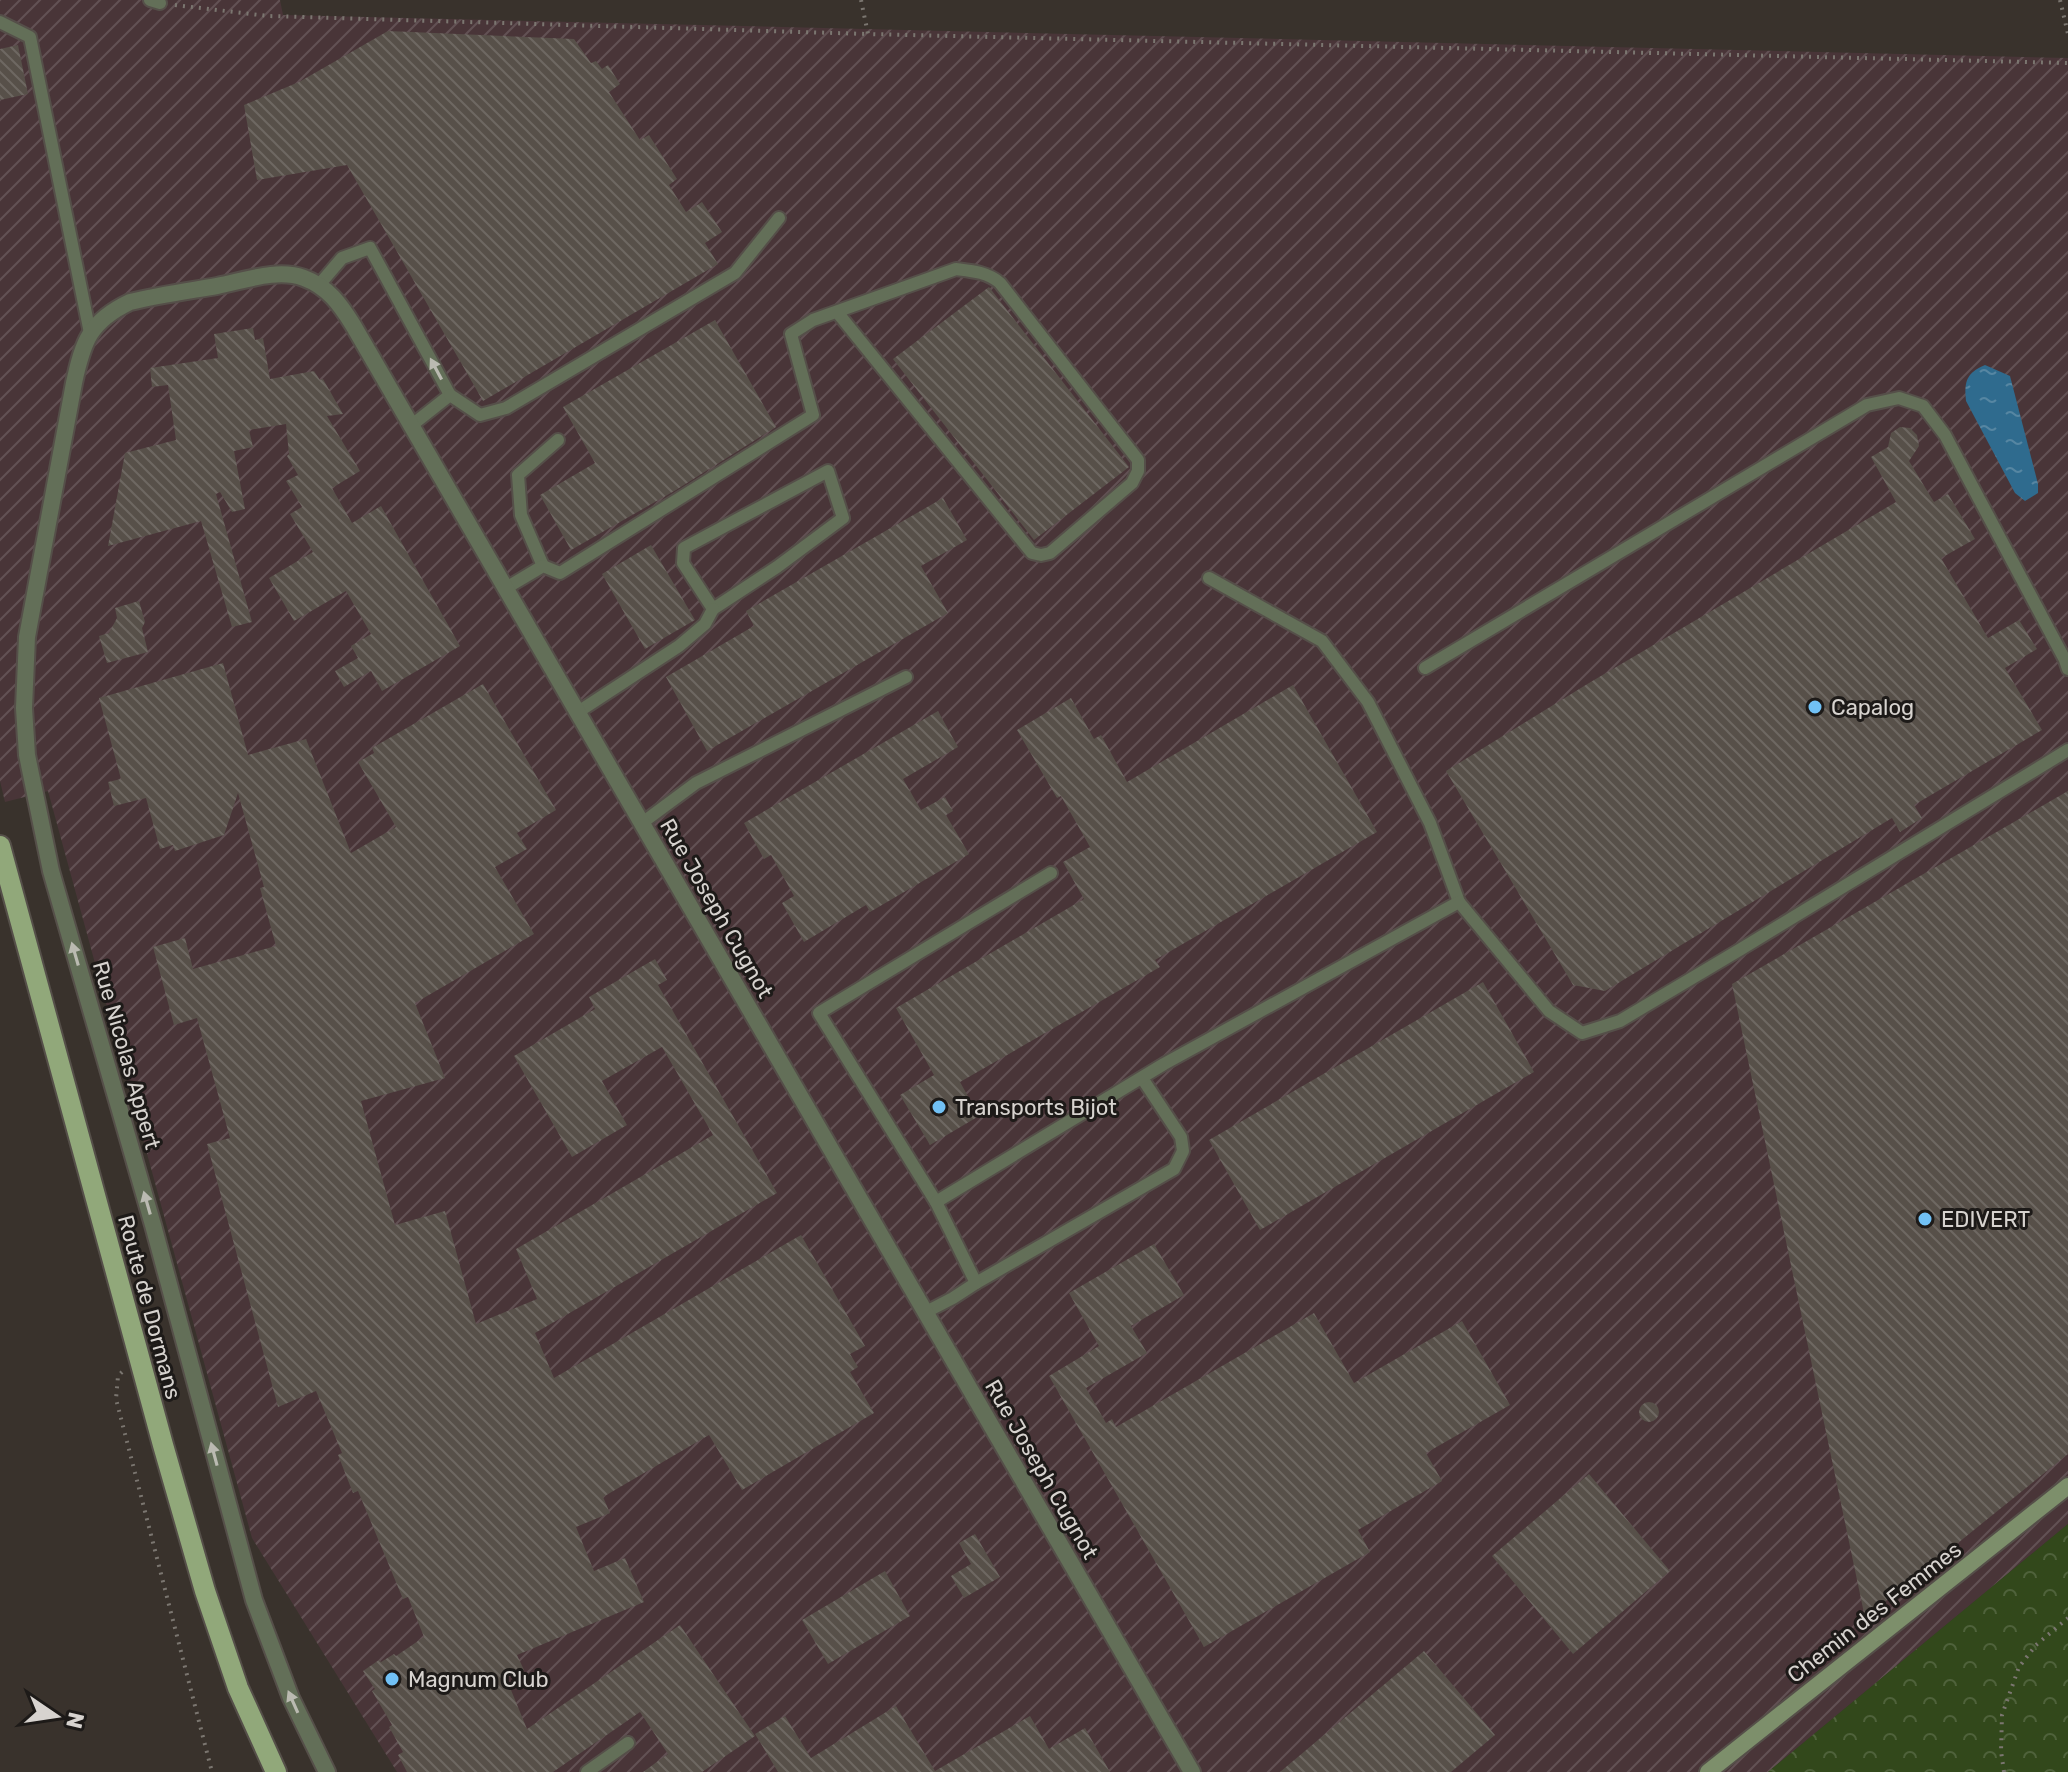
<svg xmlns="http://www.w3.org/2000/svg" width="2068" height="1772" viewBox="0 0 2068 1772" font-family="Rubik,sans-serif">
	<defs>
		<pattern id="industrial-furrows" width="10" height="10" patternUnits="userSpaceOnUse" patternTransform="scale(2)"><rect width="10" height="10" fill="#493538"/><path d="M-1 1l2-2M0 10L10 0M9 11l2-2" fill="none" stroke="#625154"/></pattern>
		<pattern id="park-crowns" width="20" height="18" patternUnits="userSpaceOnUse" patternTransform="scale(2)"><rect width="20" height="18" fill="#32481b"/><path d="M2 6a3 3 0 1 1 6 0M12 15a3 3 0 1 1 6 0" fill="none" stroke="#4f623b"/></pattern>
		<pattern id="water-ripples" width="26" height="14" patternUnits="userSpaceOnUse" patternTransform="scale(2)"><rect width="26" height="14" fill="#2f6b8e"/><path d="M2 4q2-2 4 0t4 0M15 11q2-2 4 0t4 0" fill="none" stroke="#5686a2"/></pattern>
		<pattern id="building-back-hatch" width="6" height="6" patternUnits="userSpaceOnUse" patternTransform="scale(2)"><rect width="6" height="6" fill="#575049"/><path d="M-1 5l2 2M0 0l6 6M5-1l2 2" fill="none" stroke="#6e6862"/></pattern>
	</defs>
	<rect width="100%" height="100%" fill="#39322c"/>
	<!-- industrial -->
	<path fill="url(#industrial-furrows)" d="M0,0H280L283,15L2068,58V1524L1768,1772H397L252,1538L48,791L5,802L0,781Z"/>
	<!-- park -->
	<path fill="url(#park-crowns)" d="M2068,1524V1772H1768Z"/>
	<!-- water -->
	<path fill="url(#water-ripples)" d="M1985,365L2010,376L2038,484V493L2025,501L2015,493L1966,401C1964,382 1966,373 1985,365Z"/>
	<!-- building -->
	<g fill="url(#building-back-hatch)">
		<path d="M388,31L574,39L591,63L596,61L602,69L608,65L620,84L609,92L640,140L649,135L677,179L669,185L686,212L702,202L722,232L705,243L718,264L483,401L347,165L257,180L244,105L299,82Z"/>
		<path d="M18,45L28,94L0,100V49Z"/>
		<path d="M989,287L1129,467L1034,540L893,359Z"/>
		<path d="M715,320L776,427L676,490L571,550L540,495L595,463L563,407Z"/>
		<path d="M253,328L255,340L263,338L270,379L314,371L320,380L323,379L343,414L327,416L360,471L332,488L352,523L381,506L460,646L382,691L371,671L344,687L335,671L358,658L351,646L371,634L346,591L294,621L269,578L313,552L290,514L302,507L286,481L298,475L287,456L289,454L286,424L249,430L253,447L234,451L245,509L232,512L220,492L216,494L252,622L232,627L201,521L108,546L125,453L176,440L168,385L152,387L150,368L218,358L214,334Z"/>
		<path d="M1900,427L1910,428L1917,435L1919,446L1909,461L1934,502L1948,494L1975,539L1941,558L1988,638L2019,620L2037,649L2005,668L2042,730L1914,805L1922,818L1900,832L1892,818L1605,991L1573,985L1446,771L1589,683L1896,502L1871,457L1888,447L1891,433Z"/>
		<path d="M943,498L967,540L921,566L948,613L707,751L666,677L754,626L746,611Z"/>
		<path d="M651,545L695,620L645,649L602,574Z"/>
		<path d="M139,601L145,622L142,628L148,652L107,663L99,636L109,633L117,618L115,608Z"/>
		<path d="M223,663L248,755L306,739L351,853L396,827L358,762L374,753L372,748L483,684L556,810L517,833L527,849L495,867L534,934L415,1003L445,1078L361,1101L395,1225L445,1211L476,1324L537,1299L516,1249L713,1135L662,1047L602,1081L627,1125L572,1157L514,1056L595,1009L589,997L655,959L667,980L658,985L777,1193L535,1333L554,1378L801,1235L865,1346L850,1354L858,1367L850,1372L874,1413L742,1490L709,1435L603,1497L610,1513L576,1527L594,1571L625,1558L644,1602L517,1655L524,1670L506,1678L527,1729L680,1625L755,1736L702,1772H643L668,1754L640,1712L553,1772H407L398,1755L403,1752L389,1727L392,1725L372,1691L375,1689L363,1671L379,1660L381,1662L394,1654L396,1656L424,1637L408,1597L403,1599L358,1491L353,1493L338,1455L342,1453L316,1391L278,1407L207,1144L230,1138L197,1018L174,1025L153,947L185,938L193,969L276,946L260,888L264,887L238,793L224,835L175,851L173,845L160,849L146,798L114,806L108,782L121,779L99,698Z"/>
		<path d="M1293,685L1377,832L1155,960L1160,967L960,1082L979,1116L930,1145L900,1095L934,1075L896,1008L1084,899L1063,862L1090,847L1061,796L1057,798L1017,730L1071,698L1094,739L1101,735L1127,782Z"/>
		<path d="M938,711L958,747L903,779L921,810L945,797L953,811L946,815L969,854L870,912L866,905L804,942L782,903L794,896L771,855L764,859L744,823Z"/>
		<path d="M2068,791V1454L1865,1618L1732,984Z"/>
		<path d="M1483,982L1534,1072L1260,1230L1209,1140Z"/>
		<path d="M1154,1244L1184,1295L1131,1326L1147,1353L1086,1388L1106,1423L1112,1419L1116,1427L1314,1313L1354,1383L1462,1321L1510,1405L1426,1453L1442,1481L1358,1530L1370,1552L1204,1647L1049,1376L1099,1346L1069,1293Z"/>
		<circle cx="1649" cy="1412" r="10"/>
		<path d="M1589,1474L1670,1571L1573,1654L1492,1556Z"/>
		<path d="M975,1534L1000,1577L964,1598L951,1576L971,1564L959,1543Z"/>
		<path d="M885,1571L910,1616L828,1664L802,1620Z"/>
		<path d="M1424,1651L1495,1735L1451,1772H1280Z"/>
		<path d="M896,1706L935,1771L1030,1716L1049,1749L1085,1728L1110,1772H778L755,1734L785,1716L811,1758Z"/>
	</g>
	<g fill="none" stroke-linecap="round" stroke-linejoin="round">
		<defs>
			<g id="lane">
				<path d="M150,0L160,3"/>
				<path d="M0,22L30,37L90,333"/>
				<path d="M319,285L342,258L370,248L450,395L412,425"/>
				<path d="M450,395L480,415L506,408L735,273L779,218"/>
				<path d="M828,471L843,518L777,567L713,609L683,563L684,548Z"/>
				<path d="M543,566L521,515L518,475L558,440"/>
				<path d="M1209,578L1322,641L1368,702L1430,823L1459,902"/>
				<path d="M506,588L543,566L560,573L813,415L791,334L813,320L956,269C972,271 987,272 1000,283L1138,460V471L1132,483L1050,553L1041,555L1032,553L837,312"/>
				<path d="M1425,668L1867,405L1899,398L1923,406L1945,435L2065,660L2068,669"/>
				<path d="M578,712L679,646L705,624L713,609"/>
				<path d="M642,823L696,783L906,677"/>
				<path d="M936,1202L819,1013L1051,873"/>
				<path d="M976,1283L1174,1169L1183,1151L1181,1137L1142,1078"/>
				<path d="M926,1312L953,1298L976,1283L936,1202L1164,1064L1459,902L1549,1011L1582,1033L1620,1021L1741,949L2068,750"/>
				<path d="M587,1772L628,1743"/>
			</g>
			<path id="street" d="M327,1772L291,1698L254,1600L153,1225L51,871L27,755L24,708L27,637L74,383C83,341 90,321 130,302C159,295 188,291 217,286C244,281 277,268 304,278C328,287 340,304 353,325L1192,1772"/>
			<path id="secondary" d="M1708,1772L2068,1486"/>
			<path id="primary" d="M0,846L163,1445L205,1591L238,1688L276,1772"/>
		</defs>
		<!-- lane casing -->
		<use href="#lane" stroke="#554f49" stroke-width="16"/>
		<!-- street casing -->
		<use href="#street" stroke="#554f49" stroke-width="20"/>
		<!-- secondary casing -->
		<use href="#secondary" stroke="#554f49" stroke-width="20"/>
		<!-- primary casing -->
		<use href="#primary" stroke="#554f49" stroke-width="24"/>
		<!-- path -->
		<g stroke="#7b7670" stroke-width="4" stroke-dasharray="2 6" stroke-linecap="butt">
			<path d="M861,0L868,34L2068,63"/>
			<path d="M2060,0L2068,34"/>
			<path d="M175,5L268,16L868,34"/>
			<path d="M122,1372L118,1376L116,1399L212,1772"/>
			<path d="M2004,1772L2001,1751L2002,1715L2019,1667L2036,1645L2068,1618"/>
		</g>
		<!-- lane -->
		<use href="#lane" stroke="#636f58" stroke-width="12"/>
		<!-- street -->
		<use href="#street" stroke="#636f58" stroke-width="16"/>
		<!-- secondary -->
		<use href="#secondary" stroke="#7d8f6b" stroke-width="16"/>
		<!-- primary -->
		<use href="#primary" stroke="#91a87a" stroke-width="20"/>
	</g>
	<!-- one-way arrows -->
	<defs><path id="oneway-solid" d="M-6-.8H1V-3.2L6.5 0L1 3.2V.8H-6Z" transform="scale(2)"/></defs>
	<g fill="#babab1">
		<use href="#oneway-solid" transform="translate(436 369) rotate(-118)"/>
		<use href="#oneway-solid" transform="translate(75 954) rotate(-106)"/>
		<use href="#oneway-solid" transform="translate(147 1203) rotate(-106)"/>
		<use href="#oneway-solid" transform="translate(214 1454) rotate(-105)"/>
		<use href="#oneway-solid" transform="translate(293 1702) rotate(-114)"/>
	</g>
	<!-- markers -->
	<g fill="#71c1f5" stroke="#1d1a18" stroke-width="3">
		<circle cx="1815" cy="707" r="8"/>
		<circle cx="939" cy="1107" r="8"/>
		<circle cx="1925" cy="1219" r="8"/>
		<circle cx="392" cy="1679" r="8"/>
	</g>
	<g text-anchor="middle" stroke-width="6" stroke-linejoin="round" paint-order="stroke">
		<!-- poi labels -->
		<g font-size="22" fill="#d7d3cf" stroke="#1d1a18" text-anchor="start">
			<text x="1831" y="715">Capalog</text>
			<text x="955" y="1115">Transports Bijot</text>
			<text x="1941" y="1227">EDIVERT</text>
			<text x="408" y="1687">Magnum Club</text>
		</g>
		<!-- street labels -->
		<g font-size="22" fill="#d7d3cf" stroke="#1d1a18">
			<text transform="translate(717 908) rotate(60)" y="8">Rue Joseph Cugnot</text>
			<text transform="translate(127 1055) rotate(74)" y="8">Rue Nicolas Appert</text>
			<text transform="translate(150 1307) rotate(75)" y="8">Route de Dormans</text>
			<text transform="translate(1042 1469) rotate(60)" y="8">Rue Joseph Cugnot</text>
			<text transform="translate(1874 1612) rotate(-38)" y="8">Chemin des Femmes</text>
		</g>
	</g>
	<!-- north arrow -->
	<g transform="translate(56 1716) rotate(103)" stroke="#1d1a18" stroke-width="6" paint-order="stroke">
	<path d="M0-6L14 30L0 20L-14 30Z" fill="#d7d3cf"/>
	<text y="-12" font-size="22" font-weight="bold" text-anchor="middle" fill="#d7d3cf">N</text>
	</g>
</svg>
